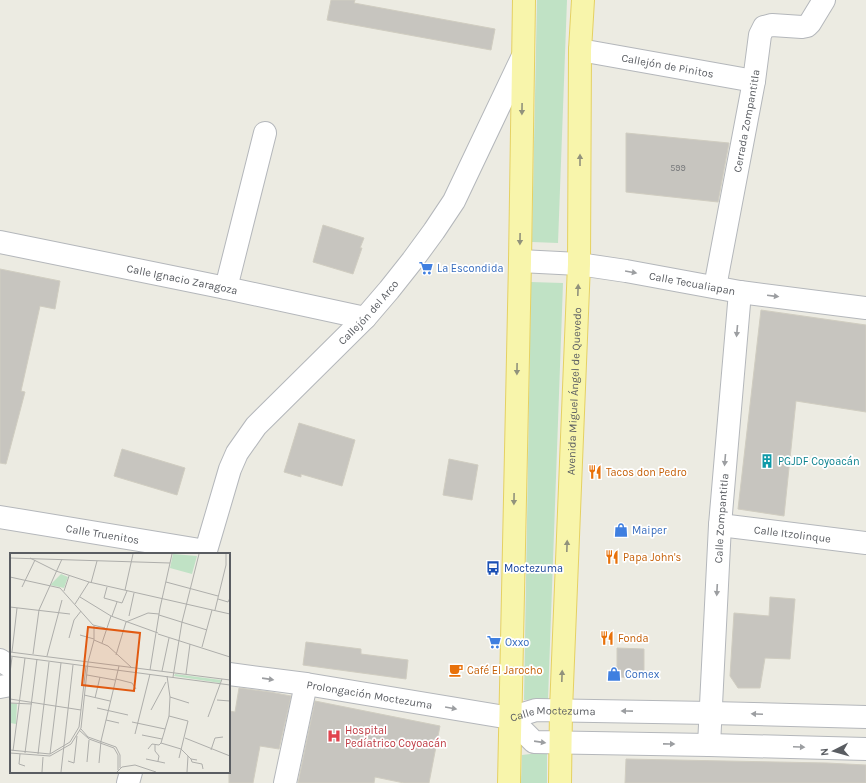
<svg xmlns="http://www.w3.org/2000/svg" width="866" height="783" viewBox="0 0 866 783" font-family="Karla,sans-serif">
	<rect width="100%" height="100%" fill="#ecebe2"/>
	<!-- green -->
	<g fill="#c0e2c5">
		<path d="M537,0H567L558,243L532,242Z"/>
		<path d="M531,282L563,283L548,699L524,700Z"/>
		<path d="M547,752V783H521L522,755Z"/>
	</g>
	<!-- building -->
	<g fill="#c7c5bf" stroke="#d0cdc1">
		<path d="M331,0H355L354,3L495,29L491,50L327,20Z"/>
		<path d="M626,133L729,143L718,202L626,192Z"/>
		<path d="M323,225L364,238L360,248H362L353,274L313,262Z"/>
		<path d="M0,269L60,281L55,309L40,306L21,391L25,392L6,464L0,463Z"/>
		<path d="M761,310L866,325V412L796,401L784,516L738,509Z"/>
		<path d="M299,423L355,440L342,486L301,474V477L284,472Z"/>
		<path d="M122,449L185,468L177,495L114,476Z"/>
		<path d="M449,459L478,465L472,500L443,495Z"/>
		<path d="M770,597L795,599L790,659L765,658L760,688H738L730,676L734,613L769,616Z"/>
		<path d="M306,642L361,649V654L408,660L406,679L303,665Z"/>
		<path d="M617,648L644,649V678L617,677Z"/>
		<path d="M239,688L270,692L291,696L279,749L260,746L253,783H229V711L235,712Z"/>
		<path d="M315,701L440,726L429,783H404L375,777L374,783H298Z"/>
		<path d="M626,759L827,763L866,765V783H625Z"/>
	</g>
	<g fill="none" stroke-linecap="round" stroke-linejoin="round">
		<defs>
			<g id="minor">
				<path id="s1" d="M580,50L754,81"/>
				<path id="s2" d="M0,242L226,288L365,318"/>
				<path id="s3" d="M520,261L579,264L626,271L740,292L866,308"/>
				<path id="s4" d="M715,287L754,81L760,35L764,27L772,25L802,27L807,26L810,23L824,0"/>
				<path d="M226,288L265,133"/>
				<path id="s5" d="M0,517L206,551"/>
				<path id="s6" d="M720,525L866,543"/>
				<path id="s7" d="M205,554L230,469L237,453L256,426L365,318L389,290L412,261L434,231L454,201L522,58"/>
				<path d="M0,660L11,667"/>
				<path id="s8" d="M229,674L306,684L510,718L536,710L711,713L866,717"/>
				<path d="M0,687L11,685"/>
				<path d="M510,718L534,742L709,745L866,749"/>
				<path id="s9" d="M709,745L720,525L740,292"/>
				<path d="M128,783L131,772"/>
				<path d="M285,783L306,684"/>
			</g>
			<g id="major">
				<path d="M509,783L520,261L524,0"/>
				<path id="s10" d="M560,783L561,710L579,264L580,50L583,0"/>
			</g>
		</defs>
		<!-- minor casing -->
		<use href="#minor" stroke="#b4b7bb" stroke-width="24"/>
		<!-- major casing -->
		<use href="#major" stroke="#e5d162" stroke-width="24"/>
		<!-- minor -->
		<use href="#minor" stroke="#fff" stroke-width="22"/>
		<!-- major -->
		<use href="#major" stroke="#f8f5ab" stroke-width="22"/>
	</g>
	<!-- one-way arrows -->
	<defs><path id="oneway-solid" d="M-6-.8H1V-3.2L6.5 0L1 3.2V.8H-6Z"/></defs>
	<g fill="#91927c">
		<use href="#oneway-solid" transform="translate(522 109) rotate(91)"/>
		<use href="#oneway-solid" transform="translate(580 160) rotate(-90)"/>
		<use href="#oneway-solid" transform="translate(520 239) rotate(91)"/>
		<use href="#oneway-solid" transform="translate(578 290) rotate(-88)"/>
		<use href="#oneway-solid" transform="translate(517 369) rotate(91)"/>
		<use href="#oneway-solid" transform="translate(514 499) rotate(91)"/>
		<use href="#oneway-solid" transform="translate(567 546) rotate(-88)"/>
		<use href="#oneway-solid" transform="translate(562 676) rotate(-88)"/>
	</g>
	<g fill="#9c9ea1">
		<use href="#oneway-solid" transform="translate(631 272) rotate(10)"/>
		<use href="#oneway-solid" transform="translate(773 296) rotate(7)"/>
		<use href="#oneway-solid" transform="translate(737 331) rotate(95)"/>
		<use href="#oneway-solid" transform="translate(725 460) rotate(95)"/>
		<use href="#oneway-solid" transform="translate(717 590) rotate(93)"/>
		<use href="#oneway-solid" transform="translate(268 679) rotate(8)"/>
		<use href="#oneway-solid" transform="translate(451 708) rotate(10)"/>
		<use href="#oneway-solid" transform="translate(627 711) rotate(-179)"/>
		<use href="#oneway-solid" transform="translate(757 714) rotate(-178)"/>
		<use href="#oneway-solid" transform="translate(540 742) rotate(8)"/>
		<use href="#oneway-solid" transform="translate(669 744) rotate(1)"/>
		<use href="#oneway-solid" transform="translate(799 747) rotate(2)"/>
	</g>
	<!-- icons -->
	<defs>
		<symbol id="supermarket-bare" viewBox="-9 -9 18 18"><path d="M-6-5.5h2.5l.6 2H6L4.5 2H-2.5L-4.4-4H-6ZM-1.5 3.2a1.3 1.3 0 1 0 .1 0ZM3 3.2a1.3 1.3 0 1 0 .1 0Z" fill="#3f7fe0" stroke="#fff" stroke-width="2.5" paint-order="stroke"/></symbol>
		<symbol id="building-bare" viewBox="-9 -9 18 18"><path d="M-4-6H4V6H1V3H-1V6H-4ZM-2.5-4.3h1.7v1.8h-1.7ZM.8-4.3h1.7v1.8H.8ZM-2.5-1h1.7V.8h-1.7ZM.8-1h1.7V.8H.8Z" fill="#0f9aa8" stroke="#fff" stroke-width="2.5" paint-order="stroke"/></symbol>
		<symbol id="restaurant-bare" viewBox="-9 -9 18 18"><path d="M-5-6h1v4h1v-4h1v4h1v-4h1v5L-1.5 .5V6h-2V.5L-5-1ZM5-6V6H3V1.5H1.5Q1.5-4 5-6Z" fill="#e8710a" stroke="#fff" stroke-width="2.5" paint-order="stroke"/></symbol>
		<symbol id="shop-bare" viewBox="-9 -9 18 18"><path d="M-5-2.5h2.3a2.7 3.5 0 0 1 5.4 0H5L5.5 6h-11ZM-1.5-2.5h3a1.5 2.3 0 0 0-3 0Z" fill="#3f7fe0" stroke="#fff" stroke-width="2.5" paint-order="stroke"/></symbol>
		<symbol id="bus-bare" viewBox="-9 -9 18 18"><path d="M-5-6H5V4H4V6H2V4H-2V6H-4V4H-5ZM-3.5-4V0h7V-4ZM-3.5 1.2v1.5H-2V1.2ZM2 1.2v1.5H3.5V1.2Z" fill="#1a4fb4" stroke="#fff" stroke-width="2.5" paint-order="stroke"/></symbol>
		<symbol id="cafe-bare" viewBox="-9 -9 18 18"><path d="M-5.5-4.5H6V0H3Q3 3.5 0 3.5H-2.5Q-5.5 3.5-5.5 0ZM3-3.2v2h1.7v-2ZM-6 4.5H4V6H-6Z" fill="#e8710a" stroke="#fff" stroke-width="2.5" paint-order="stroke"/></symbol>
		<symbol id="hospital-bare" viewBox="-9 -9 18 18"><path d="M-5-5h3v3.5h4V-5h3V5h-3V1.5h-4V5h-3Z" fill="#e0444e" stroke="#fff" stroke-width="2.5" paint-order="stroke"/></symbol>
	</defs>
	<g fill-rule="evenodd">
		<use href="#supermarket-bare" x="416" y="258" width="20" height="20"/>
		<use href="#building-bare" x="757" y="451" width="20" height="20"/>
		<use href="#restaurant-bare" x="585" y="462" width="20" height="20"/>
		<use href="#shop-bare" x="611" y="520" width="20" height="20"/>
		<use href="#restaurant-bare" x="602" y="547" width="20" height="20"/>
		<use href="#bus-bare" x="483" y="558" width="20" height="20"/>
		<use href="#restaurant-bare" x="597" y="628" width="20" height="20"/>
		<use href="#supermarket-bare" x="484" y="632" width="20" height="20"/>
		<use href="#cafe-bare" x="446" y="660" width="20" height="20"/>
		<use href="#shop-bare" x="604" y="664" width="20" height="20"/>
		<use href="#hospital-bare" x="324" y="726" width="20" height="20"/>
	</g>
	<g text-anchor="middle" stroke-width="3.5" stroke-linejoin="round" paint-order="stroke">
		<!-- number labels -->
		<g font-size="9" fill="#757779">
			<text x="678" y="171">599</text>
		</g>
		<!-- street labels -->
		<g font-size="11" fill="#5a5d62" stroke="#fff">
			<text dy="4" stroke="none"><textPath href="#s1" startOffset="89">Callejón de Pinitos</textPath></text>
			<text dy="4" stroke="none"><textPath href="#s4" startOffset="169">Cerrada Zompantitla</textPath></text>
			<text dy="4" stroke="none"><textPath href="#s2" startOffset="186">Calle Ignacio Zaragoza</textPath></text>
			<text dy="4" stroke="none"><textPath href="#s3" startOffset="174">Calle Tecualiapan</textPath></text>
			<text dy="4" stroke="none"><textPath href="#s7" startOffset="299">Callejón del Arco</textPath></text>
			<text dy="4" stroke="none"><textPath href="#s10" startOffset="392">Avenida Miguel Ángel de Quevedo</textPath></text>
			<text dy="4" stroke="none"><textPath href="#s9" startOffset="227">Calle Zompantitla</textPath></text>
			<text dy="4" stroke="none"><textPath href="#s5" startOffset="104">Calle Truenitos</textPath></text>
			<text dy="4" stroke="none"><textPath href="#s6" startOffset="73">Calle Itzolinque</textPath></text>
			<text dy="4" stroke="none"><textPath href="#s8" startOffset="142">Prolongación Moctezuma</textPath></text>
			<text dy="4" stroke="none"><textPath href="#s8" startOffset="328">Calle Moctezuma</textPath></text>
		</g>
		<!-- shop labels -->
		<g font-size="11" fill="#366cbe" stroke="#fff" text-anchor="start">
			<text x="437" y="272">La Escondida</text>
			<text x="632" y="534">Maiper</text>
			<text x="505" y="646">Oxxo</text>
			<text x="625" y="678">Comex</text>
		</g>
		<!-- culture labels -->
		<g font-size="11" fill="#0d838f" stroke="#fff" text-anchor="start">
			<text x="778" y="465">PGJDF Coyoacán</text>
		</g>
		<!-- food labels -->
		<g font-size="11" fill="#c56008" stroke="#fff" text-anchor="start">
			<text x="606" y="476">Tacos don Pedro</text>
			<text x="623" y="561">Papa John's</text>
			<text x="618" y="642">Fonda</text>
			<text x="467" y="674">Café El Jarocho</text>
		</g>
		<!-- transit labels -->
		<g font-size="11" fill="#164399" stroke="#fff" text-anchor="start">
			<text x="504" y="572">Moctezuma</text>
		</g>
		<!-- health labels -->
		<g font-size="11" fill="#be3a42" stroke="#fff" text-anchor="start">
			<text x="345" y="734">Hospital<tspan x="345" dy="13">Pedíatrico Coyoacán</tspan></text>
		</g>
	</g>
	<!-- overview -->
	<g transform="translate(10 553)">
		<rect width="220" height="220" fill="#ecebe2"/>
		<path d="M163,1L187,3L182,21L160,15ZM51,21L58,24L54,35L40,32ZM165,121L211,127L210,130L164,123ZM0,150L7,151L6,171L0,170Z" fill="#c0e2c5"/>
		<path fill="none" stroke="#aeaeab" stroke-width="1" d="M0,5L160,10M20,5L46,18L79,29L220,61M0,24L50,35L83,72L95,75M156,29L208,43M81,30L87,8M12,34L25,7M97,34L94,45L112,50L117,38M115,37L123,1M54,38L59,23M70,44L101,63L148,80M208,46L218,49L220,45M65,51L79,29M0,54L60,61M205,57L216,12V1M149,62L197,77M102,63L107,49M119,63L124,40M116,69L138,60L149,61M148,81L220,104M70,82L84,86M59,85L64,67L71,58M84,87L98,93L121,114M92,90L101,63M192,94L202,57M0,99L220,127M2,99L7,55M23,101L29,57L52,6M106,102L116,69M0,103L220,132M37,103L52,47M78,109L84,87V73M140,117L150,55L162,1M152,118L159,85M0,120L2,104M176,121L180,91M77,122L105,127M163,124L172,69L189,1M106,126L122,130L126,136M74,142L100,148M160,144L179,150M85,145L90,124M0,146L71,157M207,147L220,148M0,150L22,151M87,155L118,162M141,157L156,129M159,163L178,168L169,205M198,164L212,126M96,167L109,170M122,169L155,176M71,176L78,184L106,194L110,202V215M69,177L79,186L104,195L108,202V217M125,181L140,121M132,182L152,186M175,185L220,203M151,190L159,163L160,144L157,123M151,190L171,196L181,206L187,207M145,192V198L149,203L148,208M138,196L142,191L149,192L151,190M0,197L40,201L60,189L69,174L76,113M201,197L205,185L213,184M3,198L15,105M0,200L40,203L61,191L71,175L78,109M15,200L27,106M10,201L9,211L15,213M28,201L39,109M40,201L51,110M136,206L155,210M181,206L182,209L192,211L193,216M58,208L64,210L67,183M77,209L79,187M89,210L91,188L109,113M32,219L33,204M51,219L63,112M107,219L112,214L125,212L146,219M177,219L178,203"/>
		<path fill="#e15910" fill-opacity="0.15" stroke="#e15910" stroke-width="2" d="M78,74L130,80L124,138L72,132Z"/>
		<rect width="220" height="220" fill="none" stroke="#5a5d62" stroke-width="2"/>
	</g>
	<!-- north arrow -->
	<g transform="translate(834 751) rotate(264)" stroke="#ffffff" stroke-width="3" paint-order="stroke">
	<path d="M0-3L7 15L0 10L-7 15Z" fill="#5a5d62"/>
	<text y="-6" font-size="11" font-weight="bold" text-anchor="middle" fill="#5a5d62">N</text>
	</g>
</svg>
